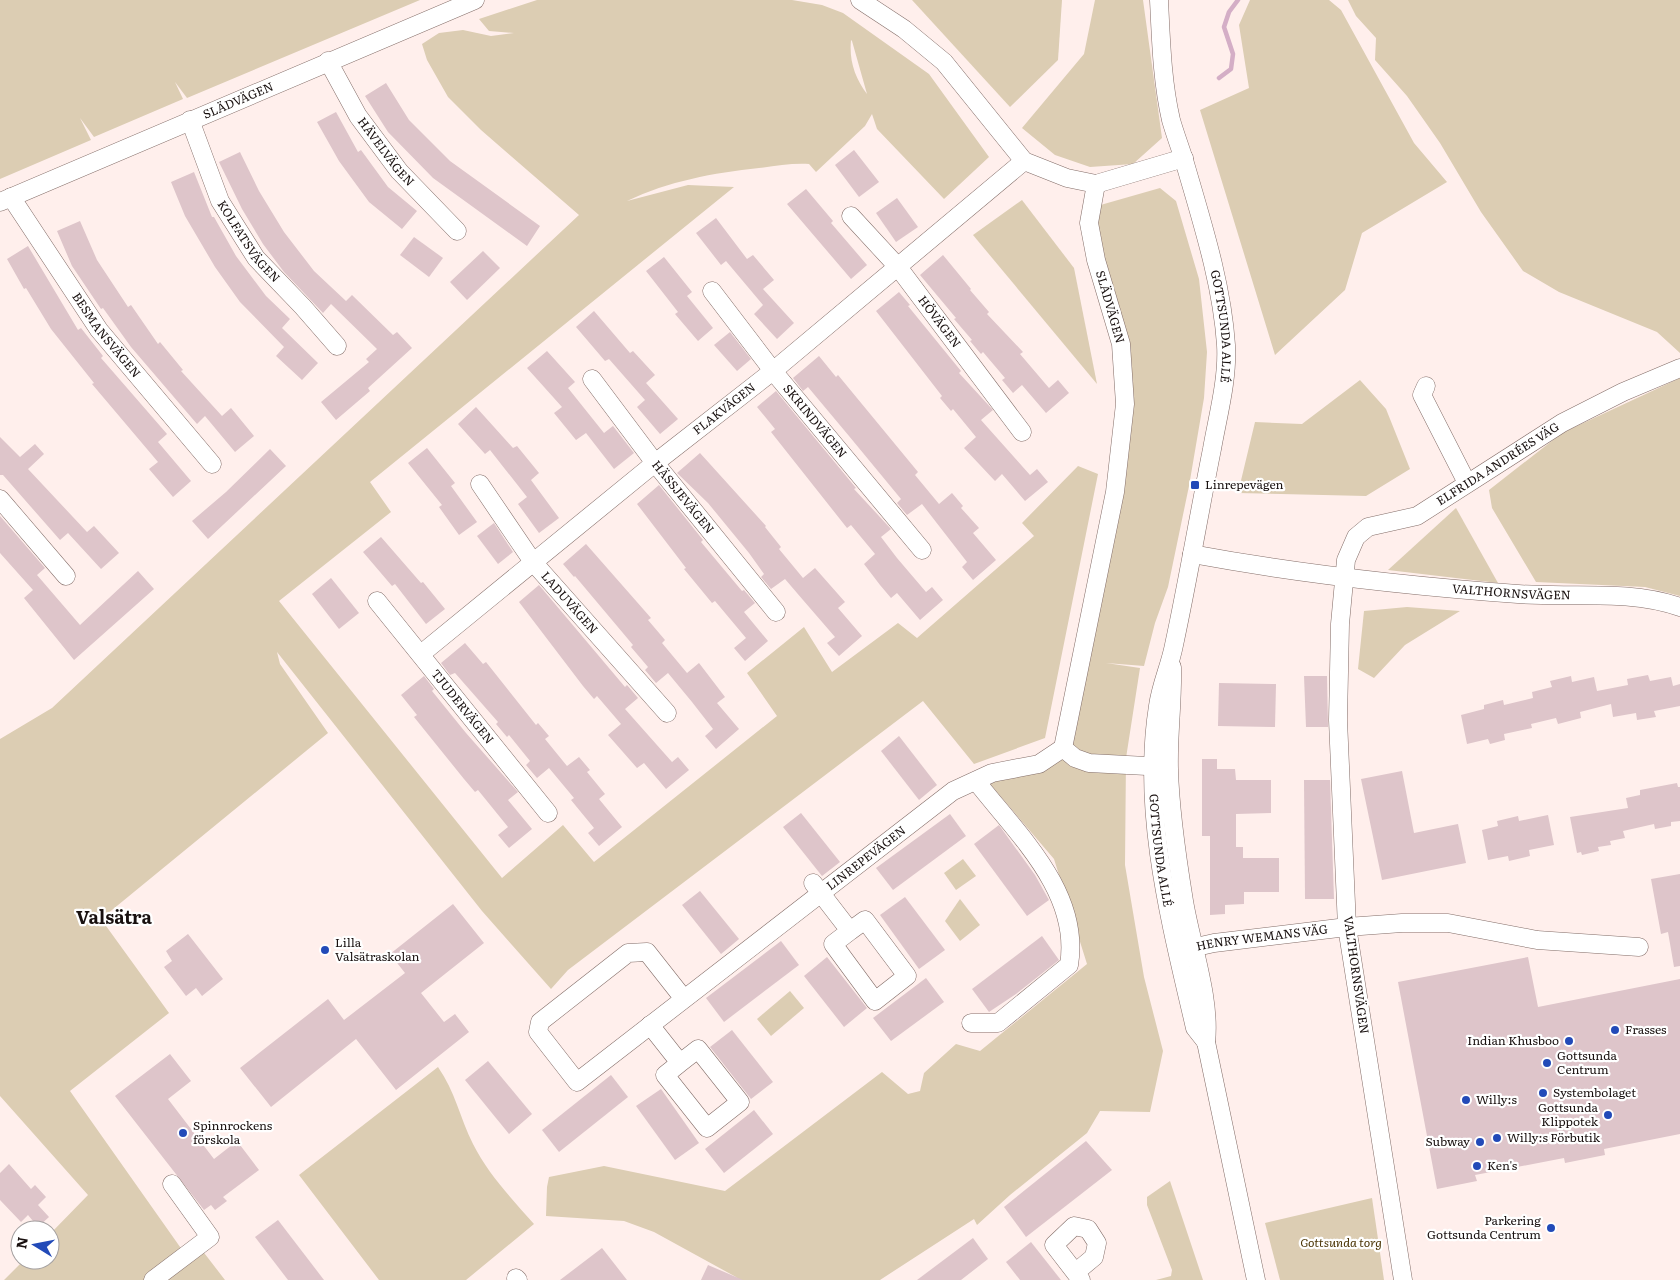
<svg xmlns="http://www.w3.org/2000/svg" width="1680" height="1280" viewBox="0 0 1680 1280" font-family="Literata,serif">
	<rect width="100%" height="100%" fill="#ffefec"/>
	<!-- green -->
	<g fill="#dccdb3" fill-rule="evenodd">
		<path d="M0,0H420L187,98L175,82L183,99L94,137L80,118L91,140L0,179Z"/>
		<path d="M537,0H792L822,5L843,13L929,74L989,157L944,199L877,129L872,114L865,126L816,172L809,164C792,163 776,166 759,168C713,173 669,181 627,201L688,185L734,187L370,482L391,512L279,601L502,878L563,825L594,862L777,716L747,673L804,627L832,672L898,623L917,638L1034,536L1022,523L1078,466L1098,474L1045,738L974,764L923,701L568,970L551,989L482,911L277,652L280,664L328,733L101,919L169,1013L70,1091L185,1254L198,1245L225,1280H4L24,1260H50V1234L88,1195L0,1096V739L52,708L579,215L481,130L448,97L427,60L422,44L439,33L463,30L491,36L514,33L489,31L479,19ZM851,40L852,41L867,94C855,78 849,61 851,40Z"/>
		<path d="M912,0H1062L1058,60L1010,107Z"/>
		<path d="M1095,0H1143L1162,138L1133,164L1090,167L1055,155L1022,128L1084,54Z"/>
		<path d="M1250,0H1329L1341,10L1414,143L1447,182L1362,233L1345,290L1275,355L1200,110L1249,88L1239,25Z"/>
		<path d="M1348,0H1680V353L1657,332L1559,292L1523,271L1481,212L1440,143L1407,96L1375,60L1376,38L1356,16Z"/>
		<path d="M1160,188L1176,201L1199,279L1207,352L1204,398L1189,486L1168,587L1155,623L1144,666L1106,663L1140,668L1126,758L1125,865L1144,977L1163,1051L1150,1112L1100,1111L1087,1133L1010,1195L977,1225L974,1219L880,1280H738L736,1277L654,1232L624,1221L546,1216L547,1187L549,1177L604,1166L725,1191L882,1072L908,1094L920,1091L924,1073L956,1044L980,1051L1087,964L1054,859L984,777L1063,748L1125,404L1096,260L1097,206Z"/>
		<path d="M1022,200L1074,268L1097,384L973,235Z"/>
		<path d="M1680,378V596L1645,587L1536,582L1492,508L1489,490L1562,433Z"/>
		<path d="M1360,380L1386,409L1410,469L1366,496L1238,493L1255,422L1302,424Z"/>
		<path d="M1456,508L1498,583L1388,570Z"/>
		<path d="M1407,607L1460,611L1405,645L1374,678L1358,669L1364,611Z"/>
		<path d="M963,859L976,876L956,890L944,873Z"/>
		<path d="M960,899L980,925L960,941L945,921Z"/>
		<path d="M790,991L804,1008L771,1036L757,1019Z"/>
		<path d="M438,1067C455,1091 460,1118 473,1144C488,1174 512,1199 534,1224L466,1280H379L299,1175Z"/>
		<path d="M1170,1181L1203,1280H1156L1171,1276L1172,1270L1147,1205V1197Z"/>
		<path d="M1372,1198L1384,1280H1280L1265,1223Z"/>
	</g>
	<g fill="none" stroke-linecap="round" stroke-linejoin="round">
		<!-- stream -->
		<path stroke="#d4aec6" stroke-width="4.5" d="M1219,78L1231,69L1233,54L1224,27L1229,12L1238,0"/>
	</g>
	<!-- building -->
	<g fill="#dec5ca">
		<path d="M386,83L409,120L450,161L540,226L527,246L433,178L388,132L365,96Z"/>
		<path d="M336,112L358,152L361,150L388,187L417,211L402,229L369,202L339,161L317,122Z"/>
		<path d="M854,150L879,182L859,197L835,165Z"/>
		<path d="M240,152L259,191L284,232L314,271L346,301L352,295L393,335L397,332L412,348L368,388L370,391L336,420L321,402L369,362L366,359L377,349L331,304L323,313L284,272L263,244L242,209L219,162Z"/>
		<path d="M194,172L212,217H214L236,256L266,296L290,319L282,328L318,363L302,380L276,356L284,347L240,302L215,267L185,216L171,182Z"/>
		<path d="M806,189L833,221L831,223L867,265L851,279L787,204Z"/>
		<path d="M897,198L918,227L896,242L876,213Z"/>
		<path d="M716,218L747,259L753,255L774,280L763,289L794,323L777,339L754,314L763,305L726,261L721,265L696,233Z"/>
		<path d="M80,221L97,260L128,307L131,305L158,344L160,342L183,370L181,371L222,416L231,408L254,436L235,452L205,416L197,424L131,347L103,308L101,309L72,266L57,231Z"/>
		<path d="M414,237L443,258L429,277L400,255Z"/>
		<path d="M28,246L78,330L81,328L103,356L101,358L167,434L158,442L191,481L173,497L149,469L158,462L92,384L94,383L51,329L26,288L24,289L7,259Z"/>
		<path d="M483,251L500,268L467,300L450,282Z"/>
		<path d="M943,255L971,289L970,290L989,312L987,314L1023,352L1020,354L1049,388L1058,380L1069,393L1046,413L1022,385L1013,393L1002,380L1005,378L983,352L981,354L970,341L972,340L954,319L956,318L920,275Z"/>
		<path d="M664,257L692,292L687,296L713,328L698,341L675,314L678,312L646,271Z"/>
		<path d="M899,292L910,305L908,306L961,371L959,373L993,410L981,420L1030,475L1037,469L1048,482L1025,501L1002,474L995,481L964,448L976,437L953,409L951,411L940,398L942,396L876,311Z"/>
		<path d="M594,311L630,353L633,351L655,375L646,383L678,419L660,434L637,407L645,400L609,359L605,361L576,327Z"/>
		<path d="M730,332L751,359L737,371L714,345Z"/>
		<path d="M547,351L575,382L568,388L604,433L613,426L634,453L614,469L586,433L576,440L554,413L562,407L527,368Z"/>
		<path d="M819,356L836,377L838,375L918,472L915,475L939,504L952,493L963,506L961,508L979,528L973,533L996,560L973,580L962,567L967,562L922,504L907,515L897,503L901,499L849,436L808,387L803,391L793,378Z"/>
		<path d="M776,391L856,488L854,489L891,529L881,537L897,558L926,592L932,587L943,600L920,620L897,593L891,598L880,585L864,564L875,554L851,525L847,528L771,432L775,429L757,407Z"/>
		<path d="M476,407L513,448L517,446L539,473L531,480L559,518L539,533L518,504L527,497L490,450L485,454L458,424Z"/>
		<path d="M0,437L20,457L35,444L44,454L28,469L87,532L94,526L119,553L101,569L68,533L60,540L3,475H0Z"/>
		<path d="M427,448L455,483L451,486L477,522L459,535L439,507L442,505L408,463Z"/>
		<path d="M270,449L286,466L208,539L192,521L226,492Z"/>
		<path d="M700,453L766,526L765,527L781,547L779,549L803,578L815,568L845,602L838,608L862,636L839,656L827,643L835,637L803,600L785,579L771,589L761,577L764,574L749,553L708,503L677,473Z"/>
		<path d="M659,485L703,540L701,542L742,591L744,590L755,603L744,612L768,641L745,661L734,648L746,638L715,601L712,603L684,569L686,568L637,504Z"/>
		<path d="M0,516L45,568L37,575L80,625L138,571L154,589L74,660L24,598L33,590L0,553Z"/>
		<path d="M494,523L513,552L498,564L477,536Z"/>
		<path d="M381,537L421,583L423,582L445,609L426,624L395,584L392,586L363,552Z"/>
		<path d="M586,544L651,618L648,620L665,640L662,643L687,673L699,663L725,697L717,703L739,729L716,749L705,736L713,729L692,702L668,673L656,683L645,670L648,667L631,647L633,645L575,576L574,577L563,564Z"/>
		<path d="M331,578L359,613L339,629L312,594Z"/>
		<path d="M539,585L625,687L627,685L638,698L625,709L672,762L678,757L689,770L666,789L644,763L637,768L608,735L621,724L597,696L594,699L583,686L519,602Z"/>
		<path d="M465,643L483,664L486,662L536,725L538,723L549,736L545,739L567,766L579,757L590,770L587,772L605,794L599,799L622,827L599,846L588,833L594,828L571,800L574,798L549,768L537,778L526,765L530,761L509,735L507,737L496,724L498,722L455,673L450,675L441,663Z"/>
		<path d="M1648,675L1650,681L1671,677L1673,686L1680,684V706L1654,711L1656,717L1637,720L1636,713L1613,717L1611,704L1580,712L1581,718L1558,724L1556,718L1531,724L1532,728L1504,734L1505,740L1490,744L1488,739L1467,744L1461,715L1484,709V705L1503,700L1504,705L1533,698L1532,692L1552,687L1550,681L1571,676L1572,682L1594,677L1597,691L1628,685L1627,679Z"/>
		<path d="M424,676L434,689L432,691L466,733L518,792L508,800L532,829L509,848L498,835L508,827L478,790L475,792L464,779L414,717L417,715L401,695Z"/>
		<path d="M1304,676H1327L1328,727H1306Z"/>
		<path d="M1219,683L1276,684L1275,727L1218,726Z"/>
		<path d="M899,736L937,785L919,800L881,751Z"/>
		<path d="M1202,759H1217V769H1235L1236,780H1271V813L1236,814V847H1243V858H1279V892H1244V904L1225,905V914L1210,915V836H1202Z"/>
		<path d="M1402,771L1414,833L1458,824L1466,863L1382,880L1361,779Z"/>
		<path d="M1304,780H1330L1334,899H1305Z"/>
		<path d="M1677,783L1678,787H1680V821L1671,822V826L1655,829L1654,824L1623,831L1625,838L1610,841L1611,845L1598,847L1599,851L1582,855L1581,852L1577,853L1570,817L1628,808L1626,798L1640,795V790Z"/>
		<path d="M801,813L840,862L822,876L783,827Z"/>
		<path d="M950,814L966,836L893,890L876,868Z"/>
		<path d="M1548,815L1554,845L1529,850L1530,856L1509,861L1508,856L1488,860L1482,830L1498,826L1497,821L1518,816L1519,821Z"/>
		<path d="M999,825L1035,875L1049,900L1027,916L974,844Z"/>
		<path d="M1680,874V966L1674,967L1668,932L1661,934L1651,879Z"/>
		<path d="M700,891L739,939L721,954L682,905Z"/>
		<path d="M905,897L945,950L919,969L880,915Z"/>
		<path d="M453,904L484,943L421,993L444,1022L455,1014L469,1032L396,1090L356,1039L271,1107L240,1068L328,999L344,1020L405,973L390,954Z"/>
		<path d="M188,934L223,979L202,996L196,988L186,996L164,967L172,961L166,951Z"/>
		<path d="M1042,936L1059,960L1016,994L989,1012L972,989Z"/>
		<path d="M781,941L799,965L724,1022L706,998Z"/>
		<path d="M827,957L867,1008L844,1027L804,976Z"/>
		<path d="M1528,957L1538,1007L1680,979V1134L1604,1149L1605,1155L1565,1163L1564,1158L1475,1175L1477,1181L1437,1189L1398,982Z"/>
		<path d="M926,978L944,1002L891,1041L873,1018Z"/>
		<path d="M732,1030L773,1082L751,1099L710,1047Z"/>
		<path d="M170,1054L191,1081L168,1099L214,1159L237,1141L259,1170L223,1197L227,1201L215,1210L211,1205L204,1210L115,1096Z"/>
		<path d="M488,1061L532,1114L509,1134L465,1080Z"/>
		<path d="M611,1075L628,1097L559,1152L542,1130Z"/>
		<path d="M661,1089L699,1143L675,1160L636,1106Z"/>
		<path d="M754,1110L773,1134L724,1173L705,1149Z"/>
		<path d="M1086,1141L1112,1170L1026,1237L1004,1207Z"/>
		<path d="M9,1164L31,1189L35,1185L46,1197L38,1205L49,1217L38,1227L28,1215L21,1222L0,1200V1173Z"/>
		<path d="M278,1220L324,1280H288L255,1237Z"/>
		<path d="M973,1238L988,1259L961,1280H917Z"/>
		<path d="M1031,1242L1061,1280H1020L1006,1262Z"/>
		<path d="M602,1248L627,1280H560Z"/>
		<path d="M708,1265L743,1280H701Z"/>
	</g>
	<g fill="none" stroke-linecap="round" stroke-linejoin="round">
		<defs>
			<g id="minor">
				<path d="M860,0L904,29L944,62L1024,161L1067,178L1096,184L1184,158"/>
				<path id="s1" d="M1159,0C1161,40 1162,81 1171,120C1175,134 1180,147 1184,160C1201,219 1222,283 1226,345C1228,379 1218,415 1212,449C1199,514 1188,580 1174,645C1170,666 1161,684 1158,706C1141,813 1171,924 1195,1028L1206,1042"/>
				<path id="s2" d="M328,61L358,116L399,171L457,231"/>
				<path id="s3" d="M190,120L220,201L256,258L303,307L337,346"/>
				<path id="s4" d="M11,197L99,330L212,464"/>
				<path id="s5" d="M0,202L475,0"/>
				<path id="s6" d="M851,216L898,267L1022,432"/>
				<path id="s7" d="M712,291L773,371L922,550"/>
				<path id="s8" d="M592,379L655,463L776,612"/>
				<path d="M1426,386L1422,395L1467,483"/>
				<path id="s9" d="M480,484L533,562L667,713"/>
				<path d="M0,499L66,576"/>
				<path id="s10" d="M1192,554C1300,574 1409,586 1518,594C1571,598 1629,589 1680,607"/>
				<path id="s11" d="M377,601L548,813"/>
				<path id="s12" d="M421,654L655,463L773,371L1024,161"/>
				<path d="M1172,667C1173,701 1168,735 1169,769C1170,812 1177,858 1184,901C1191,944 1211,999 1206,1042L1256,1280"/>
				<path d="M1063,748L1075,758L1089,763L1166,767"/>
				<path d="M813,883L850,931L833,944L875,1001L907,976L865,920L850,931"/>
				<path id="s13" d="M1183,950L1214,943L1347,927L1402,923H1448L1537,940L1639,947"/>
				<path id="s14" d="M684,999L647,952L628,953L540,1022L538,1032L577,1082L953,791L992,773L1039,764L1063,748L1115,492L1125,404L1121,344L1096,260L1089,223L1096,184"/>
				<path d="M971,1023H998L1069,965C1081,892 1017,834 976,781"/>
				<path d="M650,1025L680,1063L665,1075L707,1128L740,1102L698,1049L680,1063"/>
				<path d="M1076,1272L1094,1257L1097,1243L1088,1229L1074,1226L1054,1245L1081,1280"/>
				<path d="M516,1278L518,1280"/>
				<path d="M153,1280L210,1237L172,1184"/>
				<path id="s15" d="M1403,1280L1347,927L1338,720L1340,624L1346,560L1356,537L1368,527L1417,516L1562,423L1623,392L1680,368"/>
			</g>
		</defs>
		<!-- minor casing -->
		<use href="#minor" stroke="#836d68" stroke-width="19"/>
		<!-- minor -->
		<use href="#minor" stroke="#fff" stroke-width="18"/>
	</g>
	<!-- markers -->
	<g fill="#224ab8" stroke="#fff" stroke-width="2">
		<rect x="1190" y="480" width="10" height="10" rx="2.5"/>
		<circle cx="325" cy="950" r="5"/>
		<circle cx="1615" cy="1030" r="5"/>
		<circle cx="1569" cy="1041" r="5"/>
		<circle cx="1547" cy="1063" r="5"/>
		<circle cx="1543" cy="1093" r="5"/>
		<circle cx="1466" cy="1100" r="5"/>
		<circle cx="1608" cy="1115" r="5"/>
		<circle cx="183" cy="1133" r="5"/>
		<circle cx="1497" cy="1138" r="5"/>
		<circle cx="1480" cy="1142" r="5"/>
		<circle cx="1477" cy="1166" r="5"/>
		<circle cx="1551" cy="1228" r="5"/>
	</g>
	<g text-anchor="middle" stroke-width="4.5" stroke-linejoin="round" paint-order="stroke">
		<!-- street labels -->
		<g font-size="12" fill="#18100f" stroke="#fff">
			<text dy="4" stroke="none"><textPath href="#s5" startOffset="259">SLÄDVÄGEN</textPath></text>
			<text dy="4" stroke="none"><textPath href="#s2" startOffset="108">HÄVELVÄGEN</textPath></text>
			<text dy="4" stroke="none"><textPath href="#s3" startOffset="136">KOLFATSVÄGEN</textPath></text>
			<text transform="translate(1110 307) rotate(74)" y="4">SLÄDVÄGEN</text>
			<text dy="4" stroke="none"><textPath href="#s6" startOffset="138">HÖVÄGEN</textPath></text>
			<text dy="4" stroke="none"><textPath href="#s1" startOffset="334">GOTTSUNDA ALLÉ</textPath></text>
			<text dy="4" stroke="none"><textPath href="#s4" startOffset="168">BESMANSVÄGEN</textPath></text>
			<text dy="4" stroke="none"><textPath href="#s12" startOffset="390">FLAKVÄGEN</textPath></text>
			<text dy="4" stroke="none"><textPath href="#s7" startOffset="166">SKRINDVÄGEN</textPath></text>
			<text dy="4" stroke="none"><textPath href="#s15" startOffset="912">ELFRIDA ANDRÉES VÄG</textPath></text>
			<text dy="4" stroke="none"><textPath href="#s8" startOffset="149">HÄSSJEVÄGEN</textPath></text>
			<text dy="4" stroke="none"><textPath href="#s10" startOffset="322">VALTHORNSVÄGEN</textPath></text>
			<text dy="4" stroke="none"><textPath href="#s9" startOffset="149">LADUVÄGEN</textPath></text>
			<text dy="4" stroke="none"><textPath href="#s11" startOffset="136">TJUDERVÄGEN</textPath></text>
			<text dy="4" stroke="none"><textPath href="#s1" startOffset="866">GOTTSUNDA ALLÉ</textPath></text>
			<text dy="4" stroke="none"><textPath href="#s14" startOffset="630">LINREPEVÄGEN</textPath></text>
			<text dy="4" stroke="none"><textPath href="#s13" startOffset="80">HENRY WEMANS VÄG</textPath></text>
			<text transform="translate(1356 975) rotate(82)" y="4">VALTHORNSVÄGEN</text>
		</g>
		<!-- poi labels -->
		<g font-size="12" fill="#18100f" stroke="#fff" text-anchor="start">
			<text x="1205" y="489">Linrepevägen</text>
			<text x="335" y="947">Lilla<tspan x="335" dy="14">Valsätraskolan</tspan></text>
			<text x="1625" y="1034">Frasses</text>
			<text x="1559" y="1045" text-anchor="end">Indian Khusboo</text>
			<text x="1557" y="1060">Gottsunda<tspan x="1557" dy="14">Centrum</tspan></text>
			<text x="1553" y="1097">Systembolaget</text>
			<text x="1476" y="1104">Willy:s</text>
			<text x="1598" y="1112" text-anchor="end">Gottsunda<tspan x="1598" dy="14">Klippotek</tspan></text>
			<text x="193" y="1130">Spinnrockens<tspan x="193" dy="14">förskola</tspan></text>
			<text x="1507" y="1142">Willy:s Förbutik</text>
			<text x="1470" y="1146" text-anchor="end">Subway</text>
			<text x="1487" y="1170">Ken's</text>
			<text x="1541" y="1225" text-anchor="end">Parkering<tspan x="1541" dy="14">Gottsunda Centrum</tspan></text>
		</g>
		<!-- park labels -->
		<g font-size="12" font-style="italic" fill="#4c3607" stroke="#fff">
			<text x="1341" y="1247">Gottsunda torg</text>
		</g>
		<!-- district labels -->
		<g font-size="18" font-weight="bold" fill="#18100f" stroke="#fff">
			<text x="114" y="924">Valsätra</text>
		</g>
	</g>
	<!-- north arrow -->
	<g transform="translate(35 1245) rotate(280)"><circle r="24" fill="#ffffff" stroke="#a39f9f"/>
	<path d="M0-4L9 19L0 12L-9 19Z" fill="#224ab8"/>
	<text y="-8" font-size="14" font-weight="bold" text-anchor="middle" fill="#18100f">N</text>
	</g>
</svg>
